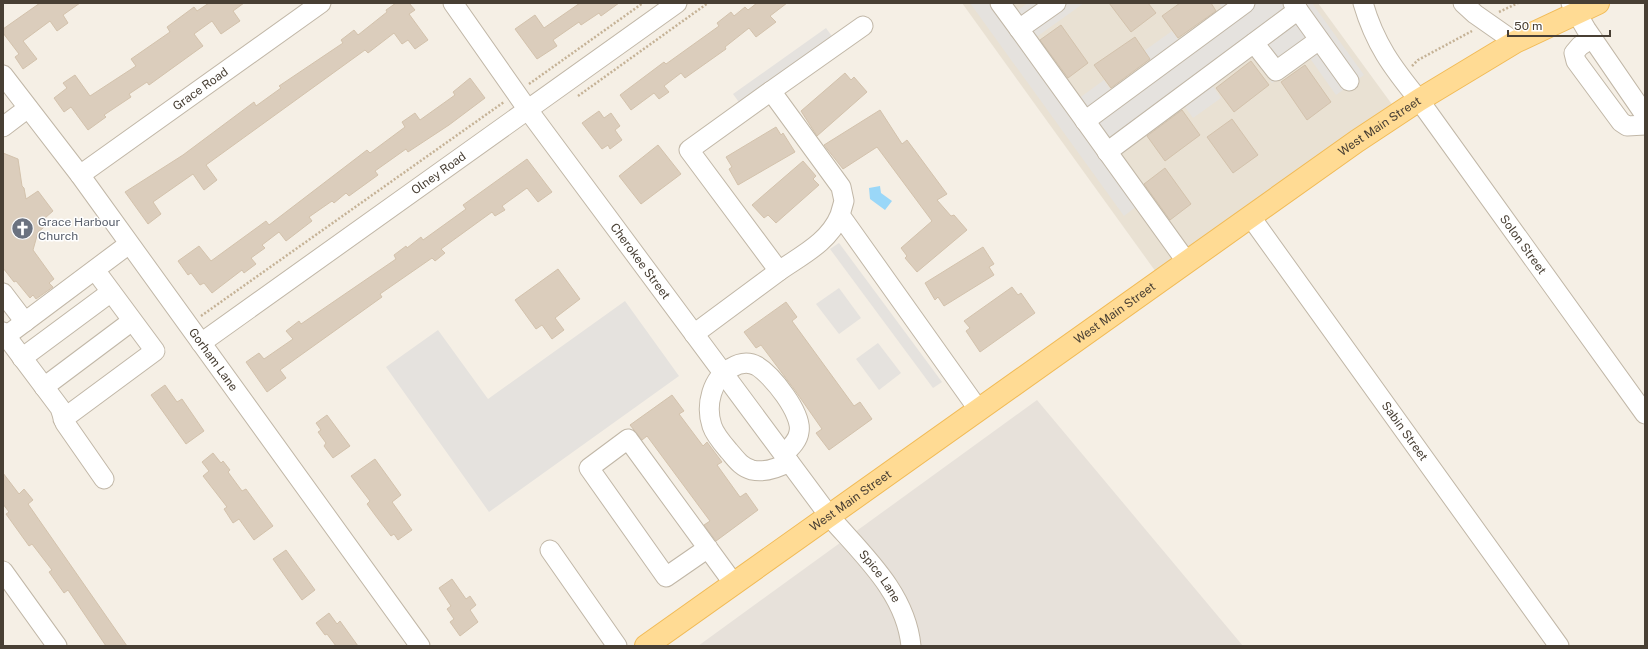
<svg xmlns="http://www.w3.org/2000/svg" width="1648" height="649" viewBox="0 0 1648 649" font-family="'Public Sans',sans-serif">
	<rect width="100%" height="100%" fill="#f5efe5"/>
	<!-- residential -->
	<path fill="#e9e1d3" d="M962,3H1318L1399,114L1161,279Z"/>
	<!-- industrial -->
	<path fill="#e7e1da" d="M1037,400L1243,646H698Z"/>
	<!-- parking -->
	<g fill="#e5e2de">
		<path d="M970,3H1008L1015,12L1028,3H1084L1024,46L1067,107L1104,80L1113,93L1153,64L1144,51L1172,31L1182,45L1226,13L1219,3H1312L1364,75L1336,95L1309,57L1272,83L1253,57L1213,86L1221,98L1193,118L1185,107L1116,157L1146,199L1124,216Z"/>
		<path d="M826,28L834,39L741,105L733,94Z"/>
		<path d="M839,243L942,382L933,388L830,249Z"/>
		<path d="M839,288L861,318L839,334L816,304Z"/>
		<path d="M625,301L679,376L489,512L386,367L438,330L488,399Z"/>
		<path d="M878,343L901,373L879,390L856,359Z"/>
	</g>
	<!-- water -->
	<path fill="#9ad7f8" d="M880,186L881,193L892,201L885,210L870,199L869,188Z"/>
	<!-- building -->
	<g fill="#dbcdbc" stroke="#d3c2ac">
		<path d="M40,3H80L63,15L68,23L57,31L50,21L23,41L37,59L23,69L15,57L19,54L3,33V29Z"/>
		<path d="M209,3H244L233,11L240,21L221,34L212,21L194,34L203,46L149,85L147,82L129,94L131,97L104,115L106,117L88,130L71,107L64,112L54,98L67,88L63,83L75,75L90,96L136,66L131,59L170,32L167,27L194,7L197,11Z"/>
		<path d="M396,3H409L415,10L409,14L428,40L415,49L408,40L402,44L394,33L368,53L365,50L206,165L217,180L204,190L193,174L153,202L161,214L148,224L125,192L183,155L254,102L256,106L281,88L279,86L343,43L341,40L354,30L358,35L387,12L386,10Z"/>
		<path d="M580,3H619L601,16L599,13L581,25L579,22L553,40L557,46L537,59L515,29L535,15L544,28Z"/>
		<path d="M757,3H787L770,16L776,22L756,37L749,28L725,47L726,49L685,78L681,73L664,86L669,92L659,99L654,93L631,110L620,95L664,62L666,64L719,26L717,23L731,12L734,16L745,7L748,10Z"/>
		<path d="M1109,3H1148L1156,13L1131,32Z"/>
		<path d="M1180,3H1211L1216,11L1178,38L1162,16Z"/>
		<path d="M1061,25L1088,63L1068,78L1040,40Z"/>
		<path d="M1135,37L1150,59L1111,88L1094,65Z"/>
		<path d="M1251,61L1269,85L1234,112L1216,88Z"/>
		<path d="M1305,65L1331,102L1307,120L1281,82Z"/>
		<path d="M845,73L851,80L854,77L867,92L817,136L801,111Z"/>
		<path d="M470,78L485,98L449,125L408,152L406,149L375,171L378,175L349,196L346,193L334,203L332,201L309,217L312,221L286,241L279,232L262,245L265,248L251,258L256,264L244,273L242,270L212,293L204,283L200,285L191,273L188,275L178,261L199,246L211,261L266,221L269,225L367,150L370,153L405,127L402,122L415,113L420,120L455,95L453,92Z"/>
		<path d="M880,110L902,144L907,140L947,194L937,200L951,216L954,215L967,230L917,272L905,258L907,256L901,248L932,221L877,147L843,169L824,145Z"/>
		<path d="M1182,110L1200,135L1165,161L1147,136Z"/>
		<path d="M599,111L604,118L611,113L620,126L615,130L622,140L610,149L608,145L602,149L582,123Z"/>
		<path d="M1232,119L1258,155L1233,173L1207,137Z"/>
		<path d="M776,127L781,135L783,133L795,152L738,185L729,169L732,167L726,157Z"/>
		<path d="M658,145L681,174L641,204L619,176Z"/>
		<path d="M3,153L18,159L22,186L24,188L26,199L38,191L53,211L45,218L48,224L38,232L33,250L54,279L49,283L53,287L36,299L33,295L30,298L16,281L14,282L3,268Z"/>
		<path d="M527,159L552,192L538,202L527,188L502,206L505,210L495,216L492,212L441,249L445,253L435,261L432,258L380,294L382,297L280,370L286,378L267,392L246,362L259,353L264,359L293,339L286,331L299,321L301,324L396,259L394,255L406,246L407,248L421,237L423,240L466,209L463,205Z"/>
		<path d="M803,161L816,176L813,179L819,185L776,223L768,215L764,218L752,205Z"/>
		<path d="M1165,168L1191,204L1170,220L1144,184Z"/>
		<path d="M983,247L994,264L989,267L994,275L944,306L938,297L935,300L925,283Z"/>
		<path d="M558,269L580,299L555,318L564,330L552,339L542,325L536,329L515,300Z"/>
		<path d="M1012,287L1018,295L1021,293L1035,313L980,352L966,331L970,328L964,321Z"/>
		<path d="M786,302L797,317L792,321L854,406L860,402L872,419L829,450L816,433L822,429L794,389L761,345L756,348L744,332Z"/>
		<path d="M165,385L177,402L182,399L204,431L186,444L151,395Z"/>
		<path d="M672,395L684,411L679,414L703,446L707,442L722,462L717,465L740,497L746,493L758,510L716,541L704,525L710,521L647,436L642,440L630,425Z"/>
		<path d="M327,415L350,446L333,458L324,446L326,443L318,432L321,430L316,423Z"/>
		<path d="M213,453L221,463L223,461L230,470L228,472L242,491L246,489L273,526L254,540L239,519L233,523L224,509L227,507L203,476L209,471L202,462Z"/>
		<path d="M375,459L401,495L392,502L412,530L398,540L394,534L391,536L375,515L367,504L370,501L351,476Z"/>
		<path d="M3,473L19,494L24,489L33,500L28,504L127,646H106L68,590L64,593L49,572L52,570L32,544L29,546L6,514L9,512L3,504Z"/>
		<path d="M286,550L315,590L302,600L273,559Z"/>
		<path d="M452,579L466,599L470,596L476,605L470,610L478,622L460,636L450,622L454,619L447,609L451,606L439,588Z"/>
		<path d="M329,613L337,624L340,621L358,646H336L327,634L325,635L316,623Z"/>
	</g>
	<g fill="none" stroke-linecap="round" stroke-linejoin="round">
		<defs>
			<g id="minor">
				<path id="s1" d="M453,3L528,110L830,517C863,555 906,593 911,646"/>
				<path d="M1000,3L1019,29"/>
				<path d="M1056,3L1019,29L1186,261"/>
				<path d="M1293,3L1349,81"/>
				<path id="s2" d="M1363,3C1375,44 1392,67 1419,100L1645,414"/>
				<path d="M1463,3L1475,14L1515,42"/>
				<path d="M1571,3L1586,29L1645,115"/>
				<path d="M1592,38L1580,46L1574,53L1576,61L1621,122L1627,126L1645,125"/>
				<path d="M1254,43L1276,71L1319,40"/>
				<path id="s3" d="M3,75L80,175L420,646"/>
				<path d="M771,91L863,26"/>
				<path d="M1085,121L1245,3"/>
				<path d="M3,127L28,108"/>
				<path d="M1107,152L1298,10"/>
				<path id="s4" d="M80,175L321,3"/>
				<path d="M840,215C829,242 802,255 779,271L689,150L771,91L841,187L844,201L840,215L978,409"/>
				<path id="s5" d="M1250,216L1559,646"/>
				<path d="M3,293L25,322"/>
				<path d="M3,332L60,408L65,423L104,479"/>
				<path d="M694,334L779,271"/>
				<path d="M6,336L129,244"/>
				<path id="s6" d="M201,343L677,3"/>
				<path d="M22,358L111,292"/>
				<path d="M44,387L132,321"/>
				<path d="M63,419L155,351L95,270"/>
				<path d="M784,454C790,448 798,441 799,432C803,414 772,375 757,366C748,361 739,363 731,368C712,378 705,405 712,426C715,435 723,444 729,451C736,459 741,467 752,470C765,473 778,468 789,462"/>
				<path d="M708,548L666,577L589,468L628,439L734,584"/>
				<path d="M550,550L617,646"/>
				<path d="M3,571L57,646"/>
			</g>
			<g id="major">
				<path id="s7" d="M646,646L1357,141L1419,100L1515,42L1598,3"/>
			</g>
		</defs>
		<!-- minor casing -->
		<use href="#minor" stroke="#c1b7a7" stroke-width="21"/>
		<!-- major casing -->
		<use href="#major" stroke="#f1bb57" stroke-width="24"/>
		<!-- path -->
		<g stroke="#c5b296" stroke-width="2.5" stroke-dasharray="2 2" stroke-linecap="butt">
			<path d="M1499,12L1518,3"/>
			<path d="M1412,66L1418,60L1472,31"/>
			<path d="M529,84L643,3"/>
			<path d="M578,96L708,3"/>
			<path d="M201,316L504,102"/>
		</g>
		<!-- minor -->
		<use href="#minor" stroke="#fff" stroke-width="19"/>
		<!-- major -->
		<use href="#major" stroke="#ffdb94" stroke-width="22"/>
	</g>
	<!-- icons -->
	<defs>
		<symbol id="church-disc" viewBox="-11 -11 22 22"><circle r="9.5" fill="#6b7280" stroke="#fff"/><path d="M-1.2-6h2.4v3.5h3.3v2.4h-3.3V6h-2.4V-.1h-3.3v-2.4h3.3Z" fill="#fff"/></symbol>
	</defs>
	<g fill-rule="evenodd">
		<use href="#church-disc" x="10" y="216" width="25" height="25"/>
	</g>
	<g text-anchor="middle" stroke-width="3" stroke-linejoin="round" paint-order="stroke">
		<!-- street labels -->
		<g font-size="12" fill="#483f34" stroke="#fff">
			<text dy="4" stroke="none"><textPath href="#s4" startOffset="148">Grace Road</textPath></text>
			<text dy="4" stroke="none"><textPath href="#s7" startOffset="899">West Main Street</textPath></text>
			<text dy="4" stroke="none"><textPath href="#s6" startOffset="292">Olney Road</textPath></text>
			<text dy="4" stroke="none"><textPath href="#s2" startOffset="291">Solon Street</textPath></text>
			<text dy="4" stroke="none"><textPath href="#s1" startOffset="319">Cherokee Street</textPath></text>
			<text dy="4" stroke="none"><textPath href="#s7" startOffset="575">West Main Street</textPath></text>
			<text dy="4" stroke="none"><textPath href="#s3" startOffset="354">Gorham Lane</textPath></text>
			<text dy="4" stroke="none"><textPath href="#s5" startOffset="265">Sabin Street</textPath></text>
			<text dy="4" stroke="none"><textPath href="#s7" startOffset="251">West Main Street</textPath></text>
			<text dy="4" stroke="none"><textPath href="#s1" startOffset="715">Spice Lane</textPath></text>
		</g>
		<!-- worship labels -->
		<g font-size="12" fill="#5b616d" stroke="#fff" text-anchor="start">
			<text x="38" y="226">Grace Harbour<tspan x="38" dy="14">Church</tspan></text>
		</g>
	</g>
	<!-- border -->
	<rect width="1648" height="649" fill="none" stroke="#483f34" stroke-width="8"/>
	<!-- scale -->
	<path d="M1508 30v6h102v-6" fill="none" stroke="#483f34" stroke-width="2"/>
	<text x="1514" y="30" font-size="12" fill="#483f34" stroke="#ffffff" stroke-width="3" paint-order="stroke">50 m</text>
</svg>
